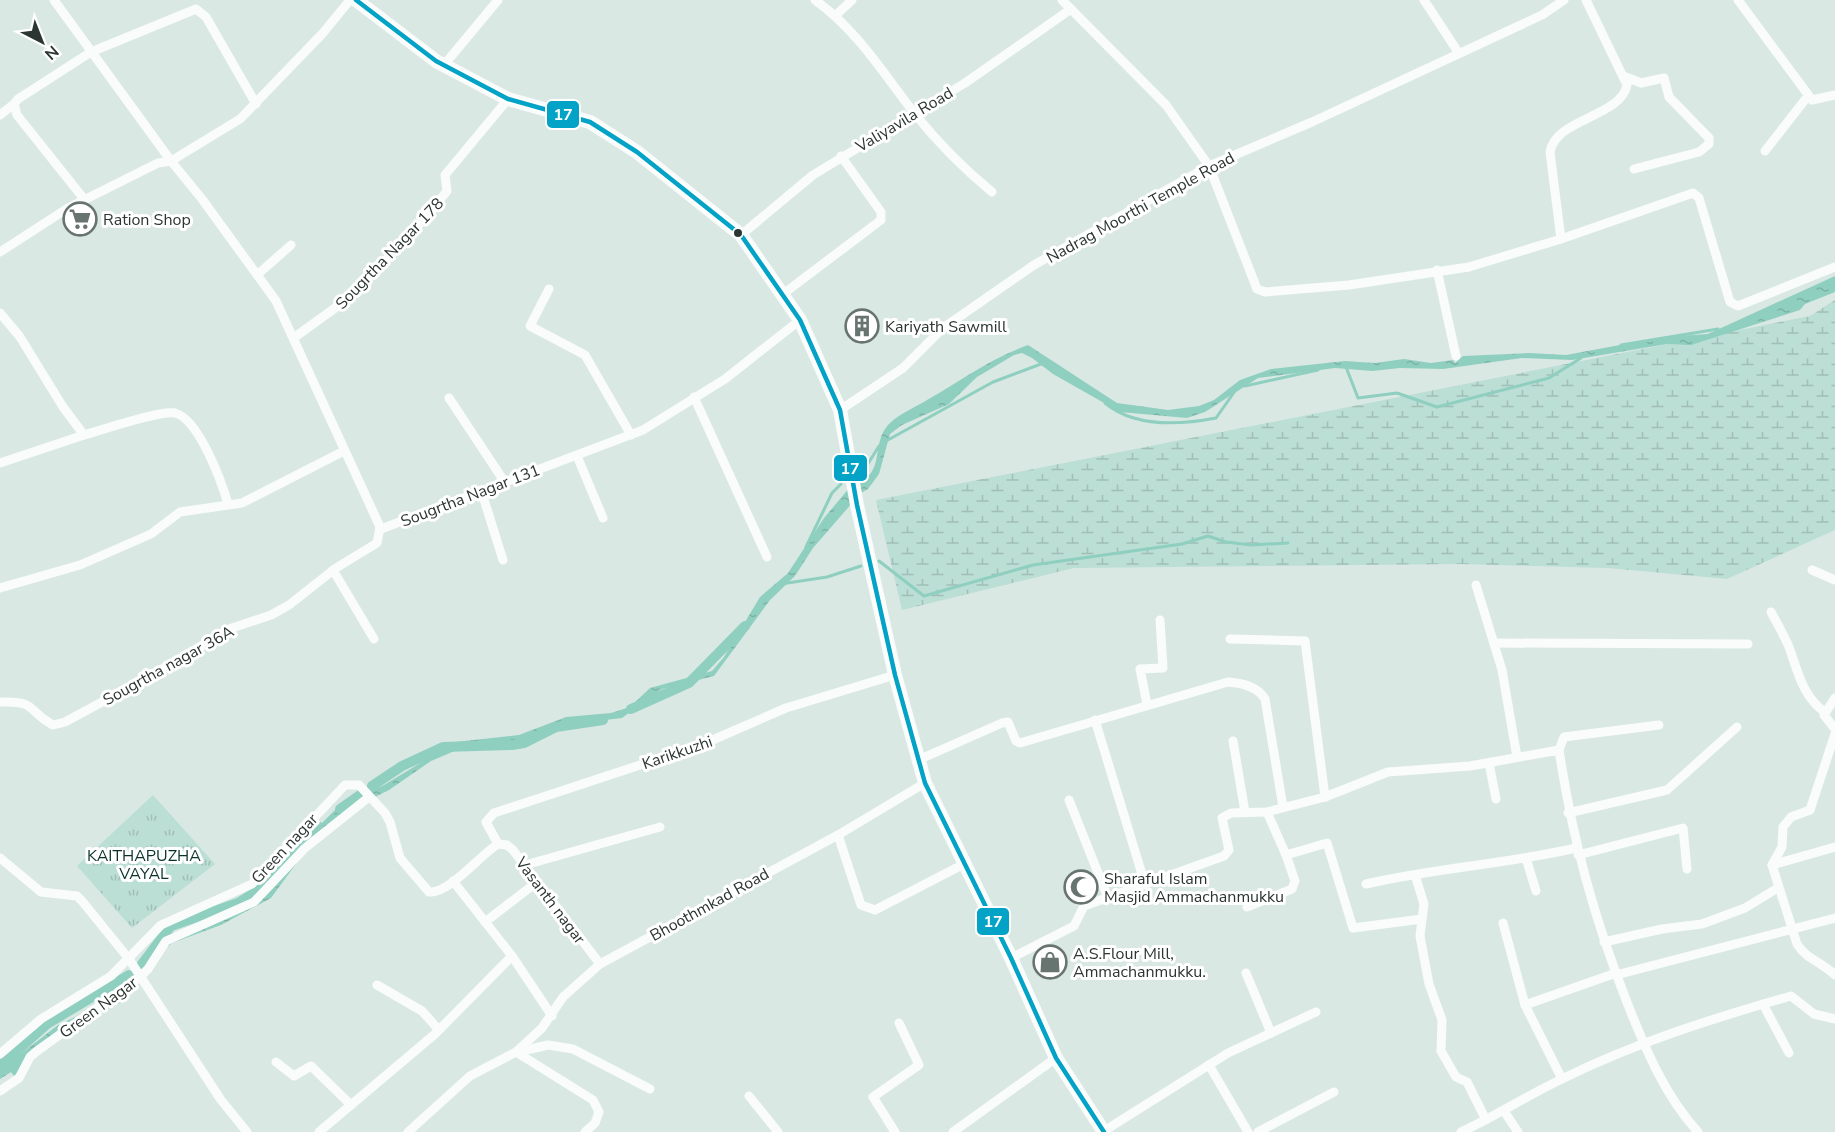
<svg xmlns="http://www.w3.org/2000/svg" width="1835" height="1132" viewBox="0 0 1835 1132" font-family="'Nunito Sans',sans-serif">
	<defs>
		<pattern id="wetland-marsh" width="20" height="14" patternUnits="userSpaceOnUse" patternTransform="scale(1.5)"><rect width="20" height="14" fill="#bbded5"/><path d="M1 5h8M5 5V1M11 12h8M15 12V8" fill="none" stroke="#a1bfb7"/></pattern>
		<pattern id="park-tufts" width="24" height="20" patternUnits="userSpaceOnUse" patternTransform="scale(1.5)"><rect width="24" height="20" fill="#bbded5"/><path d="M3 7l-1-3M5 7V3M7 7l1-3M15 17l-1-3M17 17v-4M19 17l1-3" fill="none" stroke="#a1bfb7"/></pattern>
		<pattern id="water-ripples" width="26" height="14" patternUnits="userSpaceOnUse" patternTransform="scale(1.5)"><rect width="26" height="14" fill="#8fcfbf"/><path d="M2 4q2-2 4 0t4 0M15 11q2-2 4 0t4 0" fill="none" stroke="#7cb2a5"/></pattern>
	</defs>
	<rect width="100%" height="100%" fill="#dae8e4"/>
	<!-- wetland -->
	<path fill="url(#wetland-marsh)" d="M1835,300V530L1727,579L1608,568L1460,564L1074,568L902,610L876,500L1810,316Z"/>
	<!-- park -->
	<path fill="url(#park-tufts)" d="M153,795L215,864L132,928L77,866Z"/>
	<!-- water -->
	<g fill="url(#water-ripples)">
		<path d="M1835,276V292L1805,304L1800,310L1691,345L1667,344L1572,360L1522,358L1443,369L1400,368L1372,371L1335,368L1258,378L1205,412L1187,418L1120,412L1053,374L1032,358L1022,353L1014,355L977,377L949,404L902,425L890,434L879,474L868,489L861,493L858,482C885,473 871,444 888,425C900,413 912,409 927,400C964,379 987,360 1028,345L1117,403L1168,410L1199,406L1214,400L1240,380L1271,369L1345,361L1375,363L1404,359L1431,363L1453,360L1455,363L1463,356L1529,353L1566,355L1663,337L1708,334Z"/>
		<path d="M850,487L853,502L813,548L795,576L770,600L714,676L662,689L622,718L572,724L522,742L464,747L431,761L389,790L367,801L304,853L271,898L221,925L172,943L135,974L164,936L218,919L256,900L315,830L338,807L384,785L455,742L519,735L566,717L611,713L630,707L650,688L712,671L724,657L760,597L788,573L824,518Z"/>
		<path d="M134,981L137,987L120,1003L90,1016L46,1048L14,1076L11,1072L0,1079V1070L58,1025L110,1001Z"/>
	</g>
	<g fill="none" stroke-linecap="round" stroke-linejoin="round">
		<!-- stream -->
		<g stroke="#8fcfbf" stroke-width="3">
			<path d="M1621,345L1718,329"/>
			<path d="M1346,367L1358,398L1397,393L1437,407L1549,378L1581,358"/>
			<path d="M1245,386L1318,370"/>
			<path d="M1105,403C1135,428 1180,425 1216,418L1235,391"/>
			<path d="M886,441L993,382L1041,364"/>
			<path d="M861,475L879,446"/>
			<path d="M806,547L832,493L841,484"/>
			<path d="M879,561L924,596L1033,565L1182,544L1208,536L1226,542L1251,545L1288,543"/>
			<path d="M781,584L827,577L861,566"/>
		</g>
		<!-- canal -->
		<g stroke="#8fcfbf" stroke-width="10">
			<path d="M631,709L689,683L745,626"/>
			<path d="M372,786L402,766L443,747L512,745L524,743L556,727L603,720"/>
			<path d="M340,809L360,795"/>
			<path d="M142,964L171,926L238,903L259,890L319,827"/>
			<path d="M0,1066L47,1024L129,975"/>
		</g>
		<!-- minor -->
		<g stroke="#f9fcfb" stroke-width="9">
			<path d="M54,0L171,161L202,199L276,301L381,529L643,430L725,379L800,320"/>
			<path d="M815,0C857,30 883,73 915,114C938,143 963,168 992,192"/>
			<path d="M1062,0L1166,105L1209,166L1257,289L1265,292L1349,285L1469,267L1561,239L1693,193L1699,198L1730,302L1738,306L1835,267"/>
			<path d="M1424,0L1458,52"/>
			<path d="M1738,0L1812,100L1835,95"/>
			<path d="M836,15L852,0"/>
			<path d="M444,65L498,0"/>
			<path d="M1626,77L1641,83L1664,78L1669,97L1709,138V144L1699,152L1634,169"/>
			<path d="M0,115L14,104"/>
			<path d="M1765,151L1808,96"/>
			<path d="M84,199L17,115L14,104L18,99L91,52L196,9L206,17L256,104"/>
			<path d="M741,235L813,175L965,83L1071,9"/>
			<path d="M1561,239L1550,152C1556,118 1621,117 1627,85L1586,0"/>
			<path d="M0,252L68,208L158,163L171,161L240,119L323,33L350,0"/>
			<path d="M1437,270L1456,356"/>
			<path d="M257,275L291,245"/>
			<path d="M549,289L530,326L585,355L631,435"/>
			<path d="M783,294L881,220V212L841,156"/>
			<path d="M0,313L20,337L63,407L84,435L0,463"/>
			<path d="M295,337L353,295L428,215L447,191L445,175L508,99"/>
			<path d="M694,397L767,557"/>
			<path d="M449,398L504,481"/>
			<path d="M840,410L903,368L943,328L1034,265L1209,166L1312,122L1542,15L1564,0"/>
			<path d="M84,435C102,430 160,410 175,413C199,419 222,483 228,504"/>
			<path d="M577,456L603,518"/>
			<path d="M481,490L503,560"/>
			<path d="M333,570L374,639"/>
			<path d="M1812,570L1835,580"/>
			<path d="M1476,585L1502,670L1517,757"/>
			<path d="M0,588L80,565L151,534L180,512L242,503L344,451"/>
			<path d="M1771,612C1777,623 1784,635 1789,647C1797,669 1803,698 1825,712"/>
			<path d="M1230,639L1305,641L1325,797"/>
			<path d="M1494,643L1748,644"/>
			<path d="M1835,698L1824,715L1835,729"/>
			<path d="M0,702C39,701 25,710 53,725L65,722L152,675L232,628L271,615L289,605L336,568L377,543L380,527"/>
			<path d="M1147,704L1140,669L1163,668L1160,620"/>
			<path d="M1095,720L1145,884"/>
			<path d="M1835,734L1810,810L1791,817L1783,827L1782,847L1772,865L1797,944C1805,958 1823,963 1835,975"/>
			<path d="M1233,741L1245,812"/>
			<path d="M1559,750L1564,737L1659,725"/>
			<path d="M918,760L1002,723L1008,722L1016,741L1020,743L1228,682C1242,683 1257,686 1265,699L1283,807"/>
			<path d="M1489,763L1496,799"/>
			<path d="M1069,800L1108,898"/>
			<path d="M1267,812L1286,855L1327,843L1353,928L1422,919"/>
			<path d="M1568,813L1667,790L1737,727"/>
			<path d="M838,835L861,905L875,910L964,864"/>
			<path d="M498,844L486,822L494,813L701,745L786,708L895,675"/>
			<path d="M498,844L507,845L513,850L600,964"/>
			<path d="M1578,855L1683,828L1687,869"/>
			<path d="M0,858L41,892L77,896L82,901L129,959L221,1100L247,1132"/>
			<path d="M1526,858L1536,891"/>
			<path d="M525,865L660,827"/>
			<path d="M1772,865L1835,847"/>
			<path d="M1415,875L1424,904L1420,936L1429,984L1442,1020L1441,1051L1456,1077L1467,1082L1486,1120"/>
			<path d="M453,881L512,956L552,1016"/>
			<path d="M1366,884C1435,868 1507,864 1576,848"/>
			<path d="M1247,907L1292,889L1295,881L1286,855"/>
			<path d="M485,922L537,882"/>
			<path d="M1503,923L1525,1005L1562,1079"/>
			<path d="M1604,942L1662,929L1702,924L1745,908L1776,889"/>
			<path d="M1011,958L1074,926L1084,906L1224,856L1229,850L1222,818L1231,813L1267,812L1325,797L1388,772L1470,766L1559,750C1573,842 1594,918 1628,1005C1646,1050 1665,1096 1698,1132"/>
			<path d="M1246,973L1271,1033"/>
			<path d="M1616,975L1835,918"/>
			<path d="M377,985L422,1011L439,1030"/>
			<path d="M1763,1004L1789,1053"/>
			<path d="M1525,1005L1616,973"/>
			<path d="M516,1052L593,1100L599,1112L595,1123L585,1132"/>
			<path d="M518,1052L548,1045L573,1049L650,1089"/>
			<path d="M0,1054L41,1019L111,976L161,925L252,884L345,785H359L385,813L390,822L400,858L429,892C449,894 480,855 498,844"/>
			<path d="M276,1062L294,1076L311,1066L351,1105"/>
			<path d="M1209,1065L1248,1132"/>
			<path d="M0,1091L19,1078L30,1057L37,1051L140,977L148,969L166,941L254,902L305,848L369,797"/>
			<path d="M749,1096L778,1132"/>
			<path d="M1504,1111L1518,1132"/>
			<path d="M1104,1131L1228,1053L1316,1012"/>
			<path d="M319,1132L435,1034L512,956"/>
			<path d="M408,1132L470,1076L516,1052L542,1028L563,997L600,964L838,835L925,783"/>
			<path d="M895,1132L873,1097L919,1065L899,1023"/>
			<path d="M953,1132L1056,1058"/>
			<path d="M1258,1132L1334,1092"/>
			<path d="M1461,1132C1496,1116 1528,1095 1562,1079C1634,1043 1714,1018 1791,996L1814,1014L1835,1019"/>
		</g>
		<!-- secondary -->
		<path stroke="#f9fcfb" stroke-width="14" d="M356,0L436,61L508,99L590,122L637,152L741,235L800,320L840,410L857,505L895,675L925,783L1011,958L1056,1058L1104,1132"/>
		<defs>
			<path id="bus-1" d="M356,0L436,61L508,99L590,122L637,152L741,235L800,320L840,410L857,505L895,675L925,783L1011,958L1056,1058L1104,1132"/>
		</defs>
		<!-- bus-1 casing -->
		<use href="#bus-1" stroke="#fff" stroke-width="9"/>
		<!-- bus-1 -->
		<use href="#bus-1" stroke="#02a3c6" stroke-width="4.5"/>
	</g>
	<!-- icons -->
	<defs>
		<symbol id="supermarket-ring" viewBox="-11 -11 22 22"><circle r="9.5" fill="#fff" stroke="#687470" stroke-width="1.5"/><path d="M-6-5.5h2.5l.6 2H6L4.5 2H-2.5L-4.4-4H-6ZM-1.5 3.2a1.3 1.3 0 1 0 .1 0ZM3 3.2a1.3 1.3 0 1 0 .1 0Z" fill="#687470"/></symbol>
		<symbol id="building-ring" viewBox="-11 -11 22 22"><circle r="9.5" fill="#fff" stroke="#687470" stroke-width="1.5"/><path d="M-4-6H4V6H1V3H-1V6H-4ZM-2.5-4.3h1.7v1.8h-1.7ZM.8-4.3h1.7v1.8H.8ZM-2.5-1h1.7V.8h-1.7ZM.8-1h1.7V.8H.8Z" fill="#687470"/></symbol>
		<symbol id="mosque-ring" viewBox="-11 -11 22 22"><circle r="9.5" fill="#fff" stroke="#687470" stroke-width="1.5"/><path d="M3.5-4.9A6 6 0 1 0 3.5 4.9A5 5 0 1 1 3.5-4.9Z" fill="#687470"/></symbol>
		<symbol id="shop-ring" viewBox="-11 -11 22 22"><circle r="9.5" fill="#fff" stroke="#687470" stroke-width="1.5"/><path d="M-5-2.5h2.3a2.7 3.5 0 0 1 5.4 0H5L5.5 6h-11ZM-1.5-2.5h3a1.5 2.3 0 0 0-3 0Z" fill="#687470"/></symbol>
	</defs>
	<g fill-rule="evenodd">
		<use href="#supermarket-ring" x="61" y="200" width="38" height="38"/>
		<use href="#building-ring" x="843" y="307" width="38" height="38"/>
		<use href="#mosque-ring" x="1062" y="868" width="38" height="38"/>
		<use href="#shop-ring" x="1031" y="943" width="38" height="38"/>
	</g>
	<!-- markers -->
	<circle fill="#2b3532" stroke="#fff" stroke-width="2" cx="738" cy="233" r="5"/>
	<g text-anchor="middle" stroke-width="6" stroke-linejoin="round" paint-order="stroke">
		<!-- street labels -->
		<g font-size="16" fill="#2b3532" stroke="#fff">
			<text transform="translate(904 119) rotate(-31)" y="6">Valiyavila Road</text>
			<text transform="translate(1140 207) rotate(-29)" y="6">Nadrag Moorthi Temple Road</text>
			<text transform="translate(389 253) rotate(-46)" y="6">Sougrtha Nagar 178</text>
			<text transform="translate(470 495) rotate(-21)" y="6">Sougrtha Nagar 131</text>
			<text transform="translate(168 665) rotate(-29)" y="6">Sougrtha nagar 36A</text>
			<text transform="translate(677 752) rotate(-19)" y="6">Karikkuzhi</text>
			<text transform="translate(284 848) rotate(-47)" y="6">Green nagar</text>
			<text transform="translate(551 900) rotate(53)" y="6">Vasanth nagar</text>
			<text transform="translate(709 904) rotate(-29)" y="6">Bhoothmkad Road</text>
			<text transform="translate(98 1007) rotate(-36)" y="6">Green Nagar</text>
		</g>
		<!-- poi labels -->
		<g font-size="16" fill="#2b3532" stroke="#fff" text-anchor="start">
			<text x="103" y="225">Ration Shop</text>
			<text x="885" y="332">Kariyath Sawmill</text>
			<text x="1104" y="884">Sharaful Islam<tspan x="1104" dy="18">Masjid Ammachanmukku</tspan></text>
			<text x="1073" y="959">A.S.Flour Mill,<tspan x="1073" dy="18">Ammachanmukku.</tspan></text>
		</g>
		<!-- park labels -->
		<g font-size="16" fill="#083229" stroke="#fff">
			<text x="144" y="861">KAITHAPUZHA<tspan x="144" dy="18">VAYAL</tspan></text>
		</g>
	</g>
	<g stroke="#fff" stroke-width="2">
		<rect x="546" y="100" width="34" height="29" rx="6" fill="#02a3c6"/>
		<rect x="833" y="454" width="35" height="28" rx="6" fill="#02a3c6"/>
		<rect x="976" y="907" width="34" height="29" rx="6" fill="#02a3c6"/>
	</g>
	<g font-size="16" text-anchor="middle" font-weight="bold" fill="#fff">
		<text x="563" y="120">17</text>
		<text x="850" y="474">17</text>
		<text x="993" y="927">17</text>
	</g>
	<!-- north arrow -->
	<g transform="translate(42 42) rotate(138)" stroke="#ffffff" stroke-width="4.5" paint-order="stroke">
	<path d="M0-4.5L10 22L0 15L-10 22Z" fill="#2b3532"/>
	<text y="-9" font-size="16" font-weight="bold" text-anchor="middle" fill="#2b3532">N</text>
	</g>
</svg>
